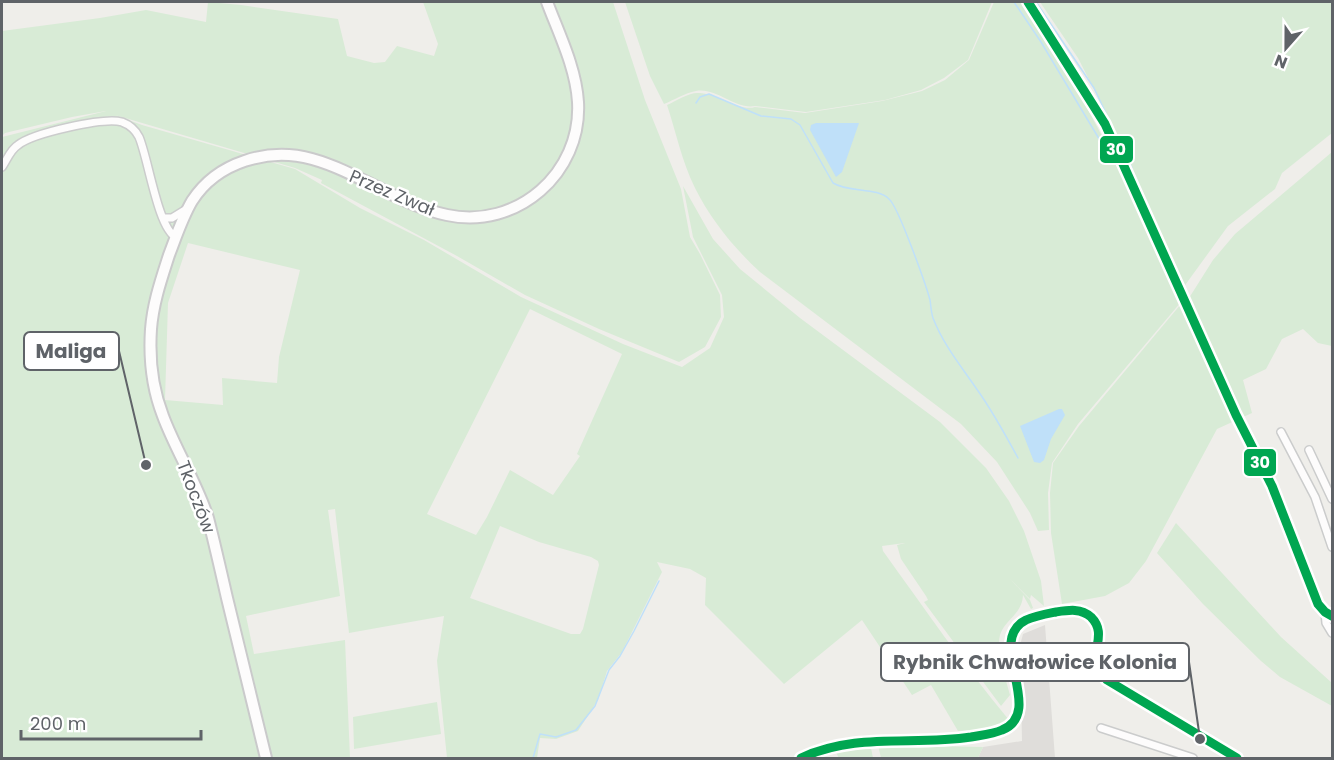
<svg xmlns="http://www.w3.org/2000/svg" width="1334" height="760" viewBox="0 0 1334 760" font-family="Poppins,sans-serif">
	<rect width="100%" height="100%" fill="#efeeea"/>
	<!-- industrial -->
	<path fill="#dfddda" d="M1045,625L1055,758H978L983,747L1022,741L1021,692L1016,661L1023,634Z"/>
	<!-- green -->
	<g fill="#d8ebd6" fill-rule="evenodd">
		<path d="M208,2L241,5L338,19L347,56L374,63L385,62L397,46L434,56L438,44L423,2H613L645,100L681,189L690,237L700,254L720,295L721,317L705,347L679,362L599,329L525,295L457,256L321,183L322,180L295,168L115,115L142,125L295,169L360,208L424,240L521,297L623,344L682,367L710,348L724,317L722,295L693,237L683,186L713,239L740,269L800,318L940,422L986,468L1009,501L1024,531L1041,581L1044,606L1031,595L1030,599L1010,579L1030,600L1033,608L1031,609L1023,595C1022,615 1005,619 1000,635C996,650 1006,680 1010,695L1001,706L924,602L928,600L926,596L901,559L897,545L905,543L882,546L883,551C924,608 964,666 1009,720L990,729L958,731L931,685L912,695L862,620L784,684L705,605L706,578L690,569L657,562L662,572L622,652L607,671L598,700L578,731L556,739L540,738L537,758H447L437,661L444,616L349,633L335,509L328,510L340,596L246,616L254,654L345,640L350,758H271L244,655L235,656L260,758H2V137L106,111L72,117L5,133L2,136V31L100,18L146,10L206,22ZM188,243L300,270L279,357L277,383L222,378L223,405L165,400L168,303ZM530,309L622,354L577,454L580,456L553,495L510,470L487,517L476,535L427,514ZM500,526L539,542L591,557L598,561L599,565L583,629L580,634H571L470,598Z"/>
		<path d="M625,2H992L968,60L944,78L921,90L885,100L806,112L755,106C736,110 716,87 696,91C685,93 674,100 664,104L650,76Z"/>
		<path d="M994,2H1022C1087,95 1134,199 1181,302L1078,424L1052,463L1048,493L1049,530L1038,531L1030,513L997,462L961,424L760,272C734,248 711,220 695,188C682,162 676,132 667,105C676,101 690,92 699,93C717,93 740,112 755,107L805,113L882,101L922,91L945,80L969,60Z"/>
		<path d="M1040,2H1332V133L1282,173L1275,189L1228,226L1183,288L1121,142L1078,58Z"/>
		<path d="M1332,152V346L1318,343L1303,329L1282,339L1266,369L1243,380L1252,413L1217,429L1146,561L1129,583L1105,596L1062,604L1051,533L1050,493L1053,463L1079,426L1181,304L1189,298L1213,260L1235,234Z"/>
		<path d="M1176,523L1281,637L1332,683V706L1280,677L1261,661L1203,604L1157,553Z"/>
		<path d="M437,702L441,734L354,749L353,717Z"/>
		<path d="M878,745L983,747L978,758H881Z"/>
		<path d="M871,748L873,758H839L835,751L841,749Z"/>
	</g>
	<!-- water -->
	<g fill="#bfe0f9">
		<path d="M816,123H859L842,172L836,177L810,130L811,125Z"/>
		<path d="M1059,409H1062L1065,415L1051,439L1044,460L1040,463L1034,462L1020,426Z"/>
	</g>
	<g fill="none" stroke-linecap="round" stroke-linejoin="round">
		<!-- stream -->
		<g stroke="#bfe0f9" stroke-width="1.5">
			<path d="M1014,2L1041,42L1101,142"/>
			<path d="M1036,2L1094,88L1132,168"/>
			<path d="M696,103L700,97L709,94L761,116L791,119L800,125L833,183C849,193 877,187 889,199C898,206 926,285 930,300C931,306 931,312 933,318C943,344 960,365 976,388C992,410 1005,434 1018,458"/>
			<path d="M533,758L540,734L556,737L576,730L595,706L609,670L620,656L634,631L659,581"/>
		</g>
		<defs>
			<g id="street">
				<path d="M1028,2L1105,124L1236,415L1272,486L1318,604L1325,612L1332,616"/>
				<path d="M2,167C7,160 10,150 18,145C33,133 104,117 122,122C130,125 135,129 139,137C148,157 158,229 176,237"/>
				<path d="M164,218H172L185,210"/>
				<path d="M1281,432L1315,497L1332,547"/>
				<path d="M1309,450L1332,499"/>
				<path d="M1325,612L1326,623L1332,633"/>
				<path d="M1101,728L1193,758"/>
				<path d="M801,758C844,734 887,742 935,741C948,741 962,738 976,736C986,734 998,733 1007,728C1049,701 967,625 1047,614C1056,613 1065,610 1074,610C1091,611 1101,626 1099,642C1098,648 1096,654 1096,660C1097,668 1102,674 1107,680L1237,758"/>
			</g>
			<path id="secondary" d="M266,758C253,705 240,652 227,598C221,572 215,545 208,518C197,483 176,451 163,416C152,388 149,359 151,329C153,303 161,280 169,255C176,237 182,218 192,201C217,162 268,147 312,159C359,172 399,205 447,215C517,230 582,173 578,102C576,68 559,34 547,2"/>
		</defs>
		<!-- street casing -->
		<use href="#street" stroke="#cbcccc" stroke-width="10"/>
		<!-- secondary casing -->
		<use href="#secondary" stroke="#cacacb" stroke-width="14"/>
		<!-- street -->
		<use href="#street" stroke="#fdfcfc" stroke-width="7"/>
		<!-- secondary -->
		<use href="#secondary" stroke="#fdfcfc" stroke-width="10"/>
		<defs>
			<g id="bus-1">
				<path d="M1028,2L1105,124L1236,415L1272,486L1318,604L1325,612L1332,616"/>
				<path d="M801,758C857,732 913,746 971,737C982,735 993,734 1002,730C1047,712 984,641 1026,620C1035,616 1046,614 1056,612C1069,610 1081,608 1091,617C1105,631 1095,645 1096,660C1097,668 1102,674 1107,680L1237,758"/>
			</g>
		</defs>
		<!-- bus-1 casing -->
		<use href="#bus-1" stroke="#fff" stroke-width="14"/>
		<!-- bus-1 -->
		<use href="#bus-1" stroke="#00a651" stroke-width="9"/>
	</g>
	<g text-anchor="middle" stroke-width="5" stroke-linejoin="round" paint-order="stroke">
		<!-- street labels -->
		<g font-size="18" fill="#5f6368" stroke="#fff">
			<text transform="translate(392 193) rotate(23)" y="6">Przez Zwał</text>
			<text transform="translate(196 497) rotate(69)" y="6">Tkoczów</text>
		</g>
	</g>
	<!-- callouts -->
	<path fill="none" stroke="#5f6368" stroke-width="2" d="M146 465L119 351M1200 739L1189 662"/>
	<g fill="#5f6368" stroke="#fff" stroke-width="2">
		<circle cx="146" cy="465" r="6"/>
		<circle cx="1200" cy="739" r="6"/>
	</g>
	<g fill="#fff" stroke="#5f6368" stroke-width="2">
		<rect x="24" y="332" width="95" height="38" rx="6"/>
		<rect x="881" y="643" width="308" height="38" rx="6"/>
	</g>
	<g font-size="20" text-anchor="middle" font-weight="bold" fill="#5f6368">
		<text x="71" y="358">Maliga</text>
		<text x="1035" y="669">Rybnik Chwałowice Kolonia</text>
	</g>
	<g stroke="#fff" stroke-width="2">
		<rect x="1099" y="135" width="35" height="29" rx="6" fill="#00a651"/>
		<rect x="1243" y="448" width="34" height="29" rx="6" fill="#00a651"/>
	</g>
	<g font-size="16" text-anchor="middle" font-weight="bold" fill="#fff">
		<text x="1116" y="155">30</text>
		<text x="1260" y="468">30</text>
	</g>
	<!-- border -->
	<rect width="1334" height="760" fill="none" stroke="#5f6368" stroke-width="6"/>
	<!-- north arrow -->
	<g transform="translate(1286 48) rotate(201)" stroke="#ffffff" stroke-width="4.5" paint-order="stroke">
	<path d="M0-4.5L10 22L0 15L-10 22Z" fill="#5f6368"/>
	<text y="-9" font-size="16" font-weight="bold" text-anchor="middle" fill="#5f6368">N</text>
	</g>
	<!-- scale -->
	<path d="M21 730v9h180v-9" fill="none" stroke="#5f6368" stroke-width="3"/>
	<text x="30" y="730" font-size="18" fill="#5f6368" stroke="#ffffff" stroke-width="4.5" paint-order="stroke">200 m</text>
</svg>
